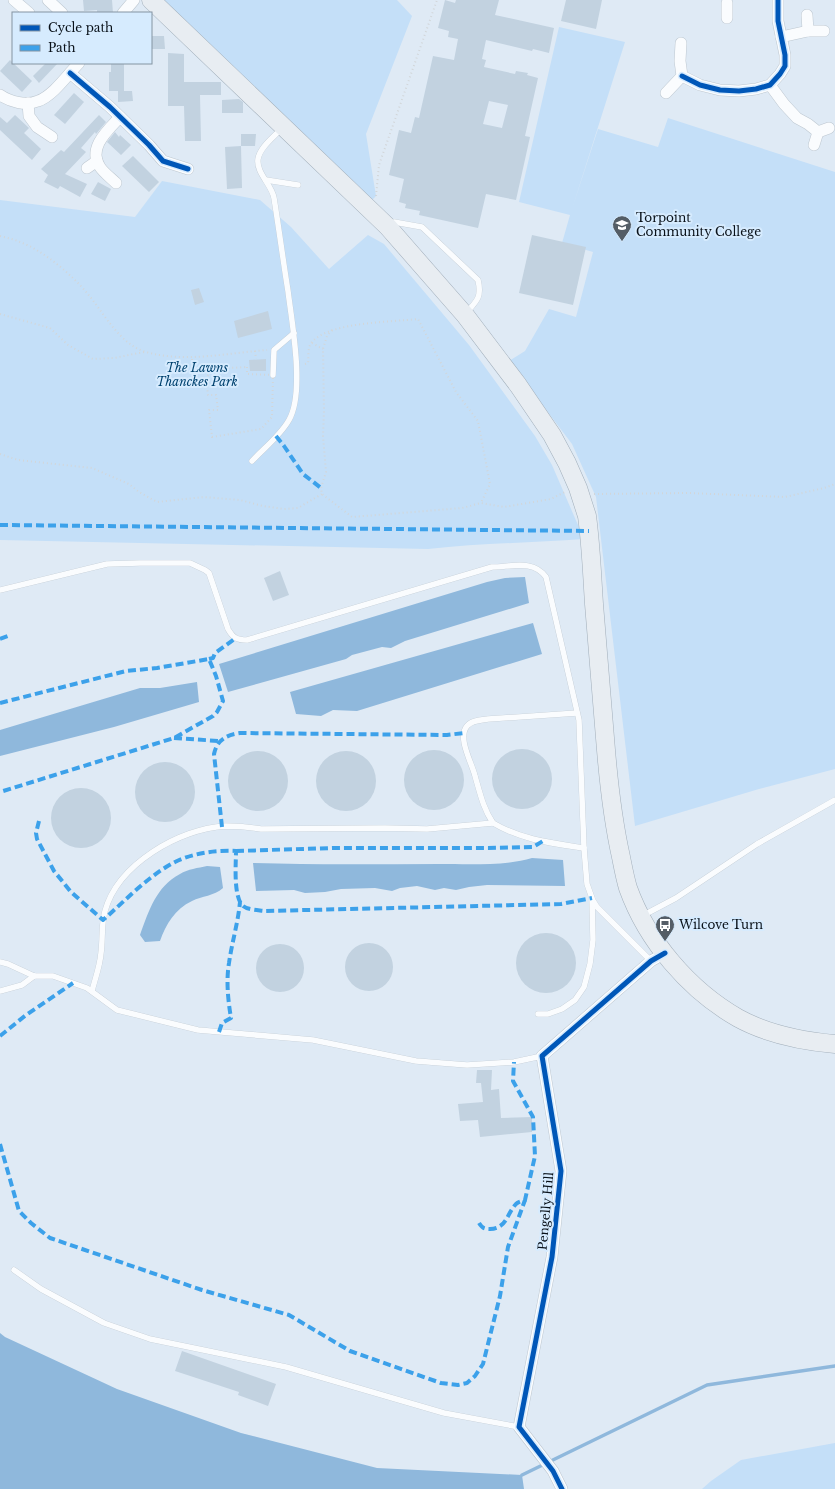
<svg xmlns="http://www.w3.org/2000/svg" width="835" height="1489" viewBox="0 0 835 1489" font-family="'Libre Baskerville',serif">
	<rect width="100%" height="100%" fill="#dfeaf5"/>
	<!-- green -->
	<g fill="#c4dff8">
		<path d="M161,0H397L412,16L366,134L376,196L370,202Z"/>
		<path d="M559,27L625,42L572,209L598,129L658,147L668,118L835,172V769L759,789L635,826L596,497L572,444L509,361L525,351L549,309L576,317L593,252L562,243L570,215L519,202Z"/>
		<path d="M162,181L260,200L291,227L329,269L368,235L384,244L469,345L535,436L552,465L584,539C532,543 479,543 428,549L0,540V200L135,217Z"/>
		<path d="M835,1443V1489H702L711,1481L741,1460Z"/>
	</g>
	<!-- water -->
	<g fill="#8fb8dc">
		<path d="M525,577L529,603L405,641L391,648L382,647L352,655L346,659L228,692L219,664L487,582L505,578Z"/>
		<path d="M533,623L542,654L357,711L333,710L321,716L296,714L290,692Z"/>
		<path d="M197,682L199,702L114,727L0,756V730L140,688H160Z"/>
		<path d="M532,858L563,860L565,886L487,885L469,887L456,890L444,888L435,890L417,886L400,888L392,891L375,888L341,889L325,892L305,893L294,890L256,891L253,863C316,865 378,864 440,864C467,864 507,866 532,858Z"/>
		<path d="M207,866L220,867L223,888C214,896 202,896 192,901C175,909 166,924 160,941L145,942L140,935C149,910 156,887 180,874C188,869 198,868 207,866Z"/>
		<path d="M0,1333L5,1337L117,1389L241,1433L377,1468L522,1475L524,1489H0Z"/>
	</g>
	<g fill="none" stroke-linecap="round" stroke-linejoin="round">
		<!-- stream -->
		<path stroke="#8fb8dc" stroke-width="3.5" d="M522,1475L707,1385L835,1366"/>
	</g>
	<!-- building -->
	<g fill="#c2d2e0" fill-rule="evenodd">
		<path d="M83,0H112L113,13H97V10L84,11Z"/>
		<path d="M445,0L455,3L456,0H499L495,15L554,28L549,53L533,49L532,51L486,40L482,59L486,60L484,67L515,74L516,71L528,73L527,75L538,78L525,136L530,137L516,200L486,194L478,228L419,215L420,211L405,208L406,204L399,202L404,179L389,175L399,130L411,133L415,117L419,118L433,56L454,60L458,39L448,37L449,31L438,28ZM489,101L508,105L502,128L483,124Z"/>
		<path d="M566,0H602L596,29L561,21Z"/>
		<path d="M151,36H164L165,49H151Z"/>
		<path d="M168,53L184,54V82H221V95H200L201,141H185L184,106H168Z"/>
		<path d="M10,60L32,81L22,92L0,71Z"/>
		<path d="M46,63H58L39,83L33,76Z"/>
		<path d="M111,63H124V91H109V72H111Z"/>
		<path d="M118,91H132L133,101L118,102Z"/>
		<path d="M74,93L84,102L65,124L54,115Z"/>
		<path d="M239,99L243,102V113H222V100Z"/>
		<path d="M15,115L29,128L24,133L41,149L32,160L0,130V117L7,123Z"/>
		<path d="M99,115L106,122L96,134L95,132L81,148L86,152L65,174L87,184L80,197L60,186L58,189L44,182L48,175L41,169L61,150L64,152Z"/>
		<path d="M115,132L119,137L120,135L131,145L121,155L107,142Z"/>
		<path d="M241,134H256L255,146H241Z"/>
		<path d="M241,146L242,188L227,189L225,147Z"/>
		<path d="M133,156L159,182L149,192L122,166Z"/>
		<path d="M98,182L111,189L105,201L91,194Z"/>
		<path d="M532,235L586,247L573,305L519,293Z"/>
		<path d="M199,288L204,302L195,305L191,290Z"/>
		<path d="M268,311L272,329L238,338L234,321Z"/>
		<path d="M266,359V371H250L249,360Z"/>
		<path d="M280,571L289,595L273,601L264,578Z"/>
		<circle cx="522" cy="779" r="30"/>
		<circle cx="434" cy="780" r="30"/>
		<circle cx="258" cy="781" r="30"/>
		<circle cx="346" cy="781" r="30"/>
		<circle cx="165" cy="792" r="30"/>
		<circle cx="81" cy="818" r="30"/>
		<circle cx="546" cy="963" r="30"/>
		<circle cx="369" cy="967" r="24"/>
		<circle cx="280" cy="968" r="24"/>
		<path d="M477,1070H492L491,1090L499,1089L501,1118L532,1117V1132L480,1137L478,1120L460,1121L458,1104L483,1102L481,1083H476Z"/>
		<path d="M182,1351L276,1384L268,1406L238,1395L239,1392L175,1371Z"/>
	</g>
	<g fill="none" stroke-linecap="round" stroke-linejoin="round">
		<defs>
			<g id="service">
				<path d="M266,180L298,185"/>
				<path d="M391,224L394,222L422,227L478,280C482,297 477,301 466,313"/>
				<path d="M273,375L274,350L294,333"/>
				<path d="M252,461C264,448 280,436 289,420C305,392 292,324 288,291C283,260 279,229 274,198C272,185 256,173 258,159C260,147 274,137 282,128"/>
				<path d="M0,590L107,564L140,563H190L205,570L209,573L228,629C233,638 237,640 247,640L492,567C511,567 533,559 546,577L579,720L584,848L587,884L592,898L593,940L590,964L584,987L575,1000L562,1009L548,1014H538"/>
				<path d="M493,823C522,840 551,843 584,848"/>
				<path d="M592,899L597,907L651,961"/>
				<path d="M642,916L676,898L757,844L835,800"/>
				<path d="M0,962L8,964L34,976H53L87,988L117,1010L198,1030L313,1040L416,1061L467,1065L514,1062L542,1056"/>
				<path d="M0,991L22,985L34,976"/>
				<path d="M92,991C95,979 100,966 101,953C103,939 101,925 105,911C118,864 179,829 225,826C237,826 249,827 261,829L385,828L427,829L493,823C483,808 480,793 475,776C472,763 457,738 467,726C472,720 482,720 488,719L577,713"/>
				<path d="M14,1270L41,1289L104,1323L150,1339L286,1367L444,1413L519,1427"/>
			</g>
			<g id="minor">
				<path d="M14,0L29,13"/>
				<path d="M48,0L62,13"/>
				<path d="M727,3V18"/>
				<path d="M123,13L134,0"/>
				<path d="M807,15L808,31H824"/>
				<path d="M781,37L808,31"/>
				<path d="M70,73L110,107L149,145L163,161L188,169"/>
				<path d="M682,76L700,85L720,90L739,91L756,89L770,85L780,74L785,66V55L778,21V0"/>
				<path d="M770,85L784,104L797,118L808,124L818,132L829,128"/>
				<path d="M666,93L682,76L680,61L681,43"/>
				<path d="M0,95C10,102 26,106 38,101C53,96 68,74 79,63"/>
				<path d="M28,103L29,116L37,127L52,137"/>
				<path d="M814,145L818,132"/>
				<path d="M87,168L97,161"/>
				<path d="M116,183C111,178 104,173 100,167C87,148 108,130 120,117"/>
				<path d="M562,1489L553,1471L519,1427L552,1257L561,1171L542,1056L651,961L665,953"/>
			</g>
			<path id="primary" d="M151,0L388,227L465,315L518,385L552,435L567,463L578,488L587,516C591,545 592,574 594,604C598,652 602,701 606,750C609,786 613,821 621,857C623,867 625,878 628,888C647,941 689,990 738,1018C767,1034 802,1041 835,1044"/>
		</defs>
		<!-- service casing -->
		<use href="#service" stroke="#bdc7d0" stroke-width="6"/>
		<!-- minor casing -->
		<use href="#minor" stroke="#bdc7d0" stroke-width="12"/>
		<!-- primary casing -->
		<use href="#primary" stroke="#a1aeba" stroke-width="19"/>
		<!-- path -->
		<g stroke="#d2d6d9" stroke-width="2" stroke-dasharray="1 3" stroke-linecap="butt">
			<path d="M376,196L379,165L437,0"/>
			<path d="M0,236C7,238 14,239 20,242C44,251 71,274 87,293C104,313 120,345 146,352C185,363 227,353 267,350"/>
			<path d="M0,314L50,328L68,345L93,359L114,358L144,352"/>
			<path d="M332,330L327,336L323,349L324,411L323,436L326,472L321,488L322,494L352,517L462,508L481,503L504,507L551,499L565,492"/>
			<path d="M312,343L323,349"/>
			<path d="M255,351L256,359"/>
			<path d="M192,364V357"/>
			<path d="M305,364L308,363C309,356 307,348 312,342C329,322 392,322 418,319L456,392L478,421L490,484L481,503"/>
			<path d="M247,367V374L273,375L272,417L261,429L212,437L209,410H218L216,395H208L206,378L213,369Z"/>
			<path d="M0,454L18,460L92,468L129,484L139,492L157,502L204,497L240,500L263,506L284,509L298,508L322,494"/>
			<path d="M594,494L688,493L785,497L824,488L835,484"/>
		</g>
		<!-- service -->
		<use href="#service" stroke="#fafcfe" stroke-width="5.5"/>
		<!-- minor -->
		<use href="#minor" stroke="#fafcfe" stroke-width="11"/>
		<!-- primary -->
		<use href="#primary" stroke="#e8edf2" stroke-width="18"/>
		<!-- quiet -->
		<g stroke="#3ca1ea" stroke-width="4" stroke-dasharray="8 4" stroke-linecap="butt">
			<path d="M276,436L284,446L303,474L321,488"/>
			<path d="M0,525L589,531"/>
			<path d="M0,639L8,636"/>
			<path d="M209,659L213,658L215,653L236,638"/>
			<path d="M0,703L126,671L157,668L209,659L216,676L223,701L217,712L213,716L174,738L0,792"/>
			<path d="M174,738L219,741"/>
			<path d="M39,821L36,833L37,839L54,871L71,892L103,920C126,900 148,876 175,862C193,853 216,850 236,851C236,863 233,897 243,906C248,910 258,910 265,911L561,904L592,898"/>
			<path d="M222,827L214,754C217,740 226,735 240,733L447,735L464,733"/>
			<path d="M236,851L332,848H488L533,847L543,841"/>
			<path d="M219,1032L222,1023L231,1018C228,1000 226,981 229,963C232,942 238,923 240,902"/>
			<path d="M0,1036L26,1015L73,983"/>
			<path d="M0,1144L19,1211L31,1223L50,1238L202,1290L289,1315L350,1351L441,1383L458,1385L467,1383L475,1376L483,1364L500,1296L508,1247L525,1200"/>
			<path d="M479,1223C482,1228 484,1229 490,1229C507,1228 506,1215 516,1204C518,1202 522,1201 525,1200L535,1156L533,1117L513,1081L514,1062"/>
		</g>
		<defs>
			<g id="cycleway">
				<path d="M70,73L110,107L149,145L163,161L188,169"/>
				<path d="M682,76L700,85L720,90L739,91L756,89L770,85L780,74L785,66V55L778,21V0"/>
				<path d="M562,1489L553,1471L519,1427L552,1257L561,1171L542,1056L651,961L665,953"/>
			</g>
		</defs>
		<!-- cycleway casing -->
		<use href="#cycleway" stroke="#d6ebfe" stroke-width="8"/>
		<!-- cycleway -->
		<use href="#cycleway" stroke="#0057b8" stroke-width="5"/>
	</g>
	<!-- icons -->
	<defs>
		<symbol id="school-pin" viewBox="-11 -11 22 30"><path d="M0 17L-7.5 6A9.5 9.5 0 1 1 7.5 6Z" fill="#545d66" stroke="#d6ebfe"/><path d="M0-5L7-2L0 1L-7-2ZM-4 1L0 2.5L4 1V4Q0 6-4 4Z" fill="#fff"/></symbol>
		<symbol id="bus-pin" viewBox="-11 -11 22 30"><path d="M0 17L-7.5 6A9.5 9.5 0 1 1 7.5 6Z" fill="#545d66" stroke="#d6ebfe"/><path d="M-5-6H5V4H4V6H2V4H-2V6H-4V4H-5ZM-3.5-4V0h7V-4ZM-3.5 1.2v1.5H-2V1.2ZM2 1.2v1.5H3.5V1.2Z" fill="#fff"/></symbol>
	</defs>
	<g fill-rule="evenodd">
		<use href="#school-pin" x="611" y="214" width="22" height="30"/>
		<use href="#bus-pin" x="654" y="914" width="22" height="30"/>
	</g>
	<g text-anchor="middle" stroke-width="4" stroke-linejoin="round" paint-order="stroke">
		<!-- poi labels -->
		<g font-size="12" fill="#091119" stroke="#d6ebfe" text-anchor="start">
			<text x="636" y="222">Torpoint<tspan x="636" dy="14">Community College</tspan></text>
			<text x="679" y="929">Wilcove Turn</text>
		</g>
		<!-- park labels -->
		<g font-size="12" font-style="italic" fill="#01426f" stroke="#d6ebfe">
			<text x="197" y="372">The Lawns<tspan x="197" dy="14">Thanckes Park</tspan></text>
		</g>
		<!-- street labels -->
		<g font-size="12" fill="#091119" stroke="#d6ebfe">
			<text transform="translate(546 1211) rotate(-85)" y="4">Pengelly Hill</text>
		</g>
	</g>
	<!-- legend -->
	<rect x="12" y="12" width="140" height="52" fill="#d6ebfe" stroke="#8494a2"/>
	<rect x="20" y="25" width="20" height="6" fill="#0057b8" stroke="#8494a2"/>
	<text x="48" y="32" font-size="12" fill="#091119">Cycle path</text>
	<rect x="20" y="45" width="20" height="6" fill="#3ca1ea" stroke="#8494a2"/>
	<text x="48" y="52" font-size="12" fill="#091119">Path</text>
</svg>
